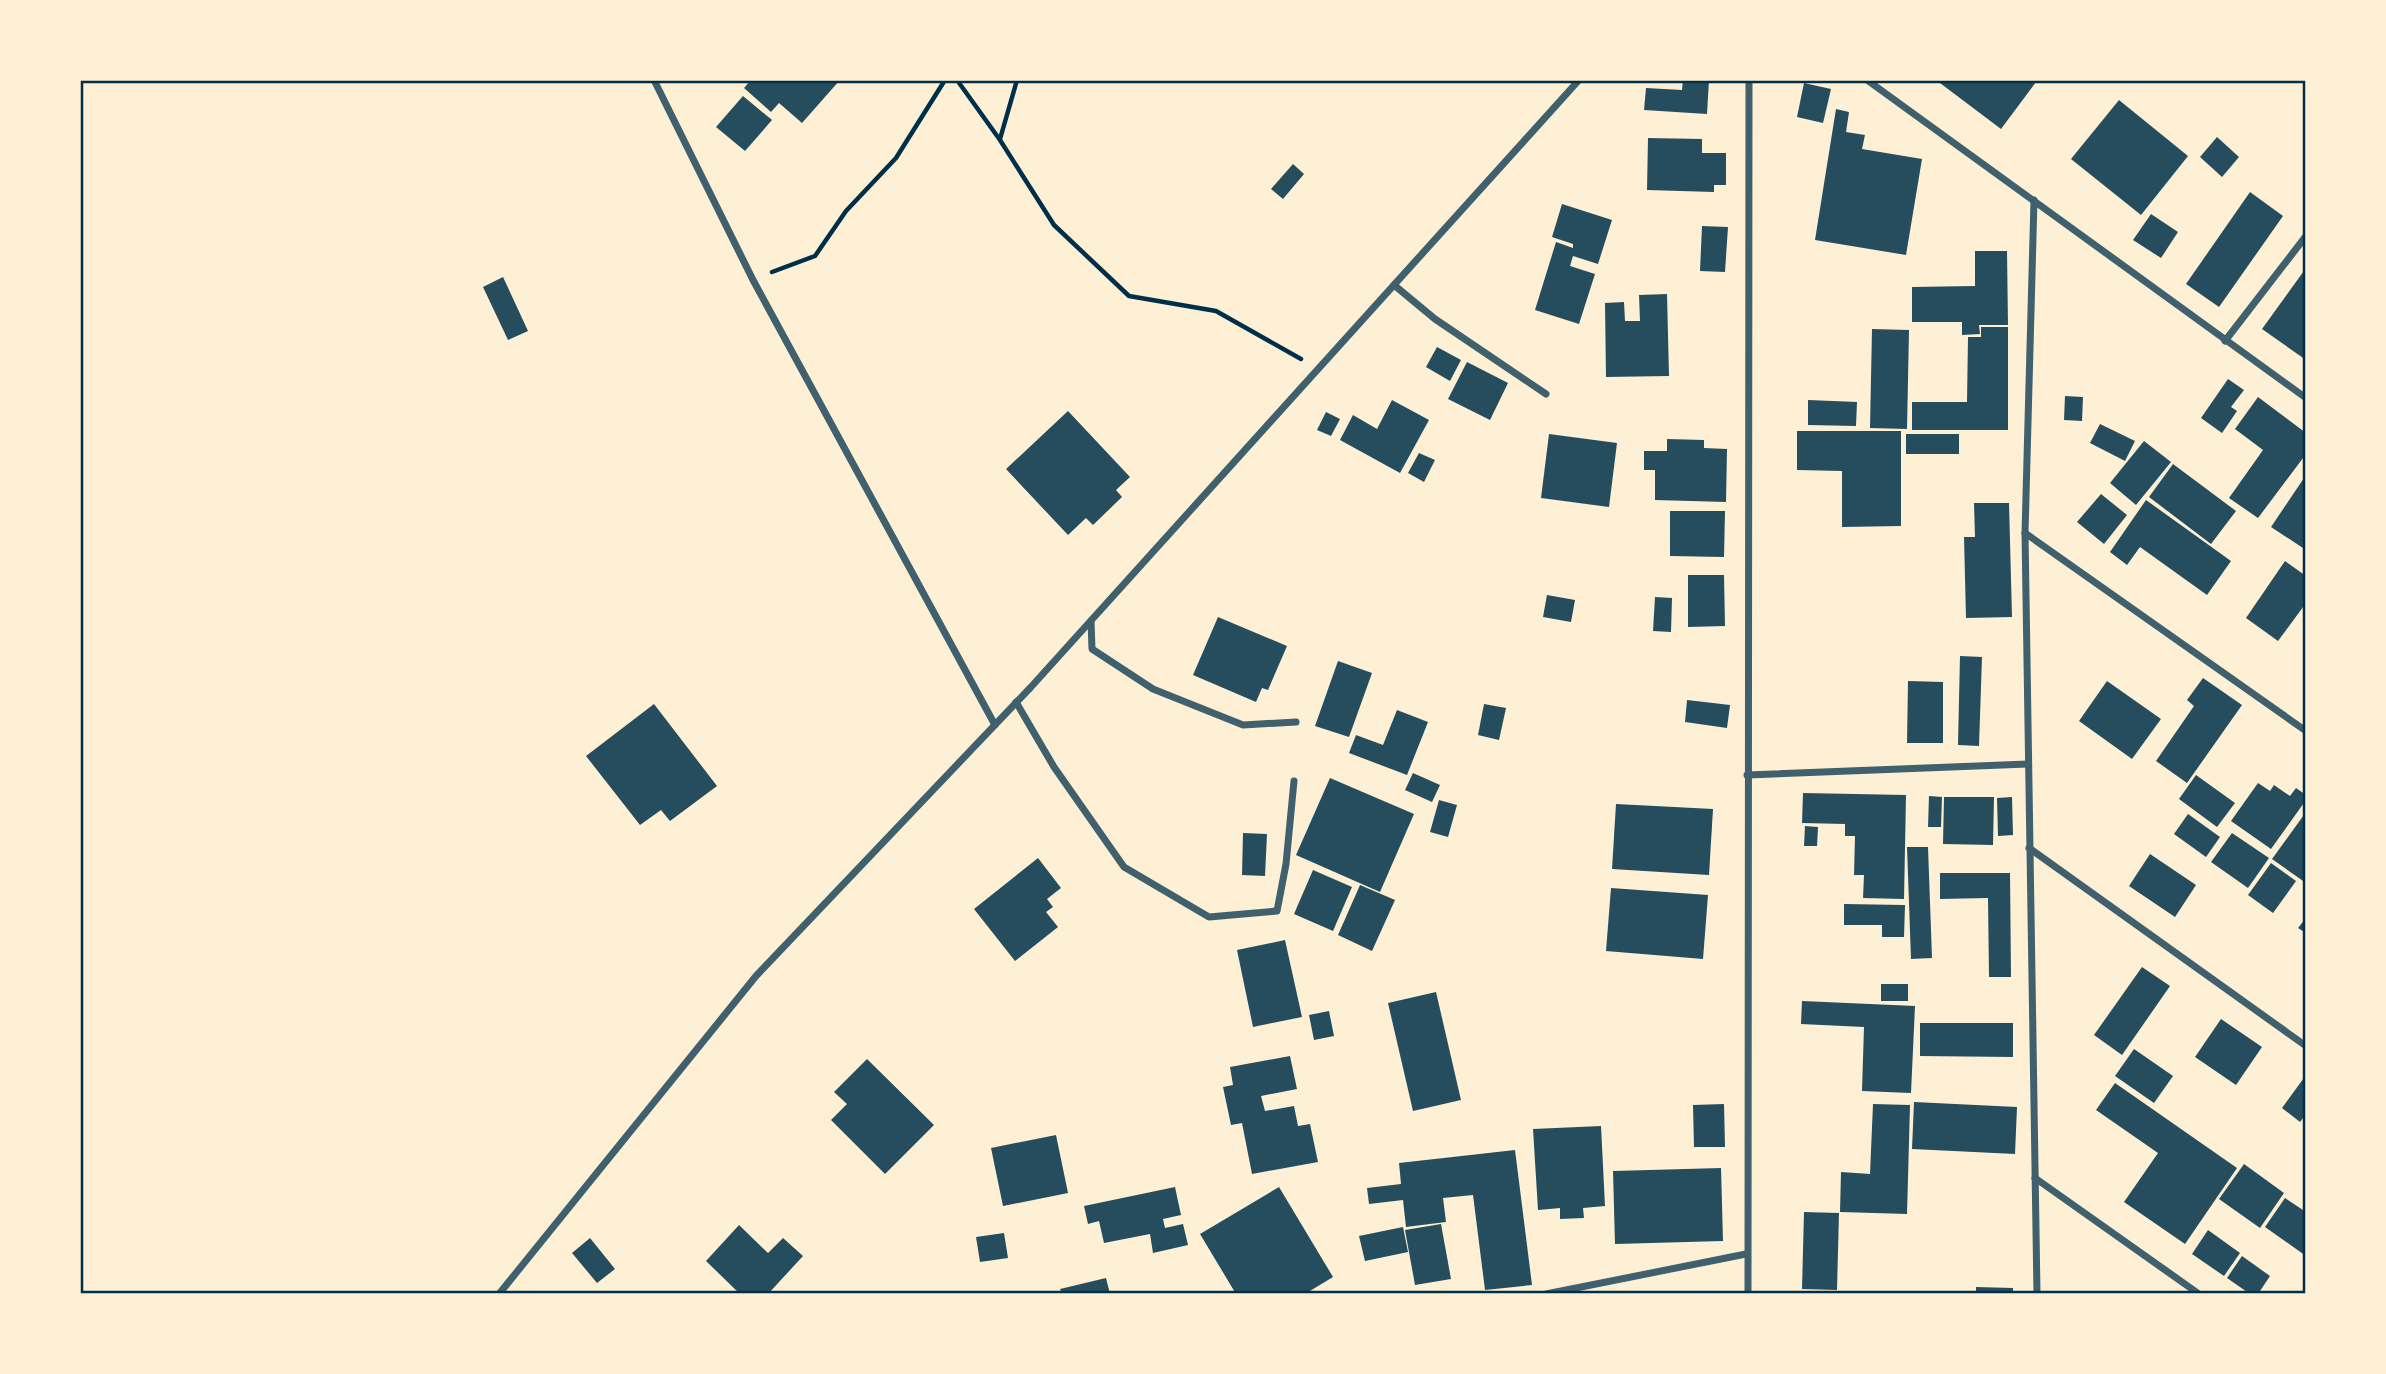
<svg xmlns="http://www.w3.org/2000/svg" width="2386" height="1374" viewBox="0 0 2386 1374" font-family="Helvetica,sans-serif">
	<rect width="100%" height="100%" fill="#fdf0d5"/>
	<!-- building -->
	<g fill="#264d5e">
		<path d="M751,80H840L802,123L779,103L771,112L744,88Z"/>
		<path d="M1683,80H1709L1707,114L1644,110L1646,88L1682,90Z"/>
		<path d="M1936,80H2034L2036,82L2001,129Z"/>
		<path d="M1804,83L1831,89L1823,123L1797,117Z"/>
		<path d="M743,96L772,120L745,151L716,127Z"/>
		<path d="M2119,100L2188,156L2141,215L2071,159Z"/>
		<path d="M1836,109L1849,112L1846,132L1865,135L1862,149L1922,159L1906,255L1815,240Z"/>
		<path d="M2217,137L2239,157L2222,177L2200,157Z"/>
		<path d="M1648,138L1702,139V153H1726V185H1714V192L1647,190Z"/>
		<path d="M1293,164L1304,174L1283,199L1271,189Z"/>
		<path d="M2250,192L2283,216L2219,307L2186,284Z"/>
		<path d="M1562,204L1612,220L1598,264L1573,256L1570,266L1595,274L1579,324L1535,310L1556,242L1573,248V244L1552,237Z"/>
		<path d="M2151,214L2178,232L2161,258L2133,240Z"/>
		<path d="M1702,226L1728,227L1725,272L1700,271Z"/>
		<path d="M1975,251H2007L2008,325H1979L1980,334L1962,335V322H1912V287L1975,286Z"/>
		<path d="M2306,268V360L2262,329Z"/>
		<path d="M503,277L528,331L508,340L483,287Z"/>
		<path d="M1667,294L1669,376L1606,377L1605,303L1624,302L1625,321H1640L1639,295Z"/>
		<path d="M1981,327H2008V430H1912V402H1967L1968,337H1981Z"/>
		<path d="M1872,329L1909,330L1907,429L1870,428Z"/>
		<path d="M1437,347L1461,360L1450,381L1426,367Z"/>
		<path d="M1467,362L1508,383L1490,420L1448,399Z"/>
		<path d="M2228,379L2244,390L2231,407L2237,411L2222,433L2201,418Z"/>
		<path d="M2065,396L2083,397L2082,421L2064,420Z"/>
		<path d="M2258,397L2306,433V454L2258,518L2229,498L2263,450L2235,429Z"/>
		<path d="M1392,400L1429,420L1400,473L1340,440L1353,415L1377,429Z"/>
		<path d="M1808,400L1857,402L1856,426L1808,425Z"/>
		<path d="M1068,411L1130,477L1116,490L1122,497L1093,525L1086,518L1068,535L1006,469Z"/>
		<path d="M1326,412L1340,419L1331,436L1317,430Z"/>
		<path d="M2100,424L2135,441L2125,461L2090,443Z"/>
		<path d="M1797,431H1901V526L1842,527V471L1797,470Z"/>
		<path d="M1549,434L1617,443L1609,507L1541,498Z"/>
		<rect x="1906" y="434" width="53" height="20"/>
		<path d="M1667,439L1704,440V448L1727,449L1726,502L1655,500V470H1644V451H1667Z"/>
		<path d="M2144,441L2171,462L2136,505L2110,483Z"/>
		<path d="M1419,453L1435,460L1424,482L1408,473Z"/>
		<path d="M2173,464L2236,511L2211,544L2149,497Z"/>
		<path d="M2306,475V550L2271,527Z"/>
		<path d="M2101,494L2127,515L2104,544L2077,522Z"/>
		<path d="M2146,500L2231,561L2207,595L2140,547L2127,565L2110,552Z"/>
		<path d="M1974,503H2009L2012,617L1966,618L1964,537H1975Z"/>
		<path d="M1670,511H1725L1724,557L1670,556Z"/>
		<path d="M2285,561L2306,576V603L2278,641L2246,618Z"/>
		<path d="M1688,575H1724L1725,626L1688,627Z"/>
		<path d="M1547,595L1575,600L1571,622L1543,617Z"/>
		<path d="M1655,597L1672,598L1671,632L1653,631Z"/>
		<path d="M1218,617L1287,646L1268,690L1262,688L1256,702L1193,675Z"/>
		<path d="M1960,656L1982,657L1979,746L1958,745Z"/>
		<path d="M1338,661L1372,673L1349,737L1315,726Z"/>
		<path d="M2203,678L2242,705L2187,783L2156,761L2194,706L2187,700Z"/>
		<path d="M1908,681L1943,682V743H1907Z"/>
		<path d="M2107,681L2161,719L2132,759L2079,721Z"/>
		<path d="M1687,700L1730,705L1727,728L1685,722Z"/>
		<path d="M654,704L717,786L670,821L661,810L640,825L586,756Z"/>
		<path d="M1484,704L1506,708L1499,740L1478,735Z"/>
		<path d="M1397,710L1428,722L1407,775L1349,753L1356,735L1383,745Z"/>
		<path d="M1413,773L1440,785L1432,802L1405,790Z"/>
		<path d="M2196,775L2235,803L2217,827L2179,799Z"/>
		<path d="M1330,778L1414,814L1380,892L1296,855Z"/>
		<path d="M2258,783L2270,791L2274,785L2290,796L2296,788L2306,795V800L2271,849L2231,821Z"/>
		<path d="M1803,793L1906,795L1904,899L1863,898L1864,875H1854L1855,836H1845V824L1802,823Z"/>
		<path d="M1929,796L1942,797L1941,827H1928Z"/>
		<path d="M1944,797H1994L1993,845L1943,844Z"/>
		<path d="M2012,797L2013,835L1998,836L1997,798Z"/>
		<path d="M1439,800L1457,805L1448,837L1430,832Z"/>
		<path d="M1616,804L1713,809L1709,875L1612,869Z"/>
		<path d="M2306,812V883L2272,859Z"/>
		<path d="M2188,814L2220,837L2206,857L2174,834Z"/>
		<path d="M1805,826L1818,827L1817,846H1804Z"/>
		<path d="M1243,833L1267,834L1265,876L1242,875Z"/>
		<path d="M2232,833L2269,858L2248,888L2211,862Z"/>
		<path d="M1907,847H1928L1932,958L1911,959Z"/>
		<path d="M2150,854L2196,885L2175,917L2129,886Z"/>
		<path d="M1038,858L1061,888L1047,899L1053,907L1046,912L1058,927L1015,961L974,909Z"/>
		<path d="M2271,863L2296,881L2273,913L2248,895Z"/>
		<path d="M1313,870L1352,887L1333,931L1294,914Z"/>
		<path d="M1940,873H2010L2011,977H1989L1988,898L1940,899Z"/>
		<path d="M1360,885L1395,900L1372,951L1338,935Z"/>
		<path d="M1611,888L1708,895L1703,959L1606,951Z"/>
		<path d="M1844,904L1905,905L1904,937H1882V925H1844Z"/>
		<path d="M2306,918V933L2298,928Z"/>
		<path d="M1285,940L1302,1017L1253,1027L1237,950Z"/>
		<path d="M2142,967L2170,986L2122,1055L2094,1035Z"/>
		<rect x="1881" y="984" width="27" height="17"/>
		<path d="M1436,992L1461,1100L1413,1111L1388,1003Z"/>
		<path d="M1802,1001L1915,1006L1911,1093L1862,1091L1864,1027L1801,1024Z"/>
		<path d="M1329,1011L1334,1036L1314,1040L1309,1015Z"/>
		<path d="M2221,1019L2262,1047L2236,1085L2195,1057Z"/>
		<path d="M1920,1023H2013V1057L1920,1056Z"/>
		<path d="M2134,1049L2173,1076L2154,1103L2115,1076Z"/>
		<path d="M1290,1056L1297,1089L1261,1096L1265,1111L1294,1106L1298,1126L1310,1124L1318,1162L1252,1174L1242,1123L1231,1125L1223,1087L1233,1085L1230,1067Z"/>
		<path d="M867,1059L934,1125L885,1174L831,1120L847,1104L834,1092Z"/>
		<path d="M2306,1075V1114L2300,1122L2282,1108Z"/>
		<path d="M2115,1083L2237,1168L2185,1244L2124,1202L2158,1153L2096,1110Z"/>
		<path d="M1914,1102L2017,1107L2015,1154L1912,1149Z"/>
		<path d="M1724,1104L1725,1147H1694L1693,1105Z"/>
		<path d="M1873,1104L1910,1105L1907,1214L1840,1212L1841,1172L1870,1174Z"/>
		<path d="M1601,1126L1605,1206L1583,1208L1584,1218L1560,1219V1208L1538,1210L1533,1129Z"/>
		<path d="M1056,1135L1068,1193L1003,1206L991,1148Z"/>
		<path d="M1515,1150L1532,1285L1485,1290L1473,1195L1443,1198L1446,1222L1406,1227L1403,1200L1369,1204L1367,1188L1401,1184L1399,1163Z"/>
		<path d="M2244,1164L2284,1193L2260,1228L2219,1199Z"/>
		<path d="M1721,1168L1723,1241L1615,1244L1613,1171Z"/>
		<path d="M1175,1187L1181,1215L1163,1219L1165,1228L1183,1224L1188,1245L1153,1253L1150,1234L1104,1243L1099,1221L1088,1224L1084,1206Z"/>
		<path d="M1279,1187L1333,1277L1305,1294H1236L1200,1234Z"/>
		<path d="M2285,1198L2306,1212V1256L2265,1227Z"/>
		<path d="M1804,1212L1839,1213L1837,1290L1802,1289Z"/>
		<path d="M1441,1224L1451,1279L1415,1285L1405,1230Z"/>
		<path d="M739,1225L768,1253L783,1238L803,1256L768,1294H740L706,1261Z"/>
		<path d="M1403,1227L1408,1252L1365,1261L1359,1236Z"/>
		<path d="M2208,1230L2240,1253L2224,1276L2192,1254Z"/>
		<path d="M1004,1233L1008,1258L980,1262L976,1237Z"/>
		<path d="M590,1238L615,1269L597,1283L572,1253Z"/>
		<path d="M2242,1256L2270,1276L2258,1294H2250L2227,1278Z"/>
		<path d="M1106,1278L1110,1294H1062L1060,1289Z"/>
		<path d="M1976,1287L2013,1288V1294H1976Z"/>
	</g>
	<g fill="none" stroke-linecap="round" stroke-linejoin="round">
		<!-- path -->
		<g stroke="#003049" stroke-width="4.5">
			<path d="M957,80L1000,140L1054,225L1129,296L1216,311L1301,359"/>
			<path d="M1000,139L1017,80"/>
			<path d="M772,272L815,256L846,211L896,158L945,80"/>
		</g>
		<!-- minor -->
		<g stroke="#3f606c" stroke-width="7">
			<path d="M654,80L753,280L995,725"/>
			<path d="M1867,80L2306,398"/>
			<path d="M2034,200L2025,533L2037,1294"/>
			<path d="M1394,285L1435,319L1546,394"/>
			<path d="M2225,341L2306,236"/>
			<path d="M2025,533L2306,731"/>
			<path d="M1091,621L1092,649L1153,689L1243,725L1296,722"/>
			<path d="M1016,702L1054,767L1124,867L1209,917L1277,911L1286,864L1294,781"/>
			<path d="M1747,775L2028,764"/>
			<path d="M2029,848L2306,1046"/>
			<path d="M2035,1178L2199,1294"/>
			<path d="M499,1294L756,976L1031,687L1579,80"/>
			<path d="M1546,1294L1746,1254"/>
			<path d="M1748,1294L1749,80"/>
		</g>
	</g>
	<!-- border -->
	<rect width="2386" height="1374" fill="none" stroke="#fdf0d5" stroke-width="164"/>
	<rect x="82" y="82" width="2222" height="1210" fill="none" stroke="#003049" stroke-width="2.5"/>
</svg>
